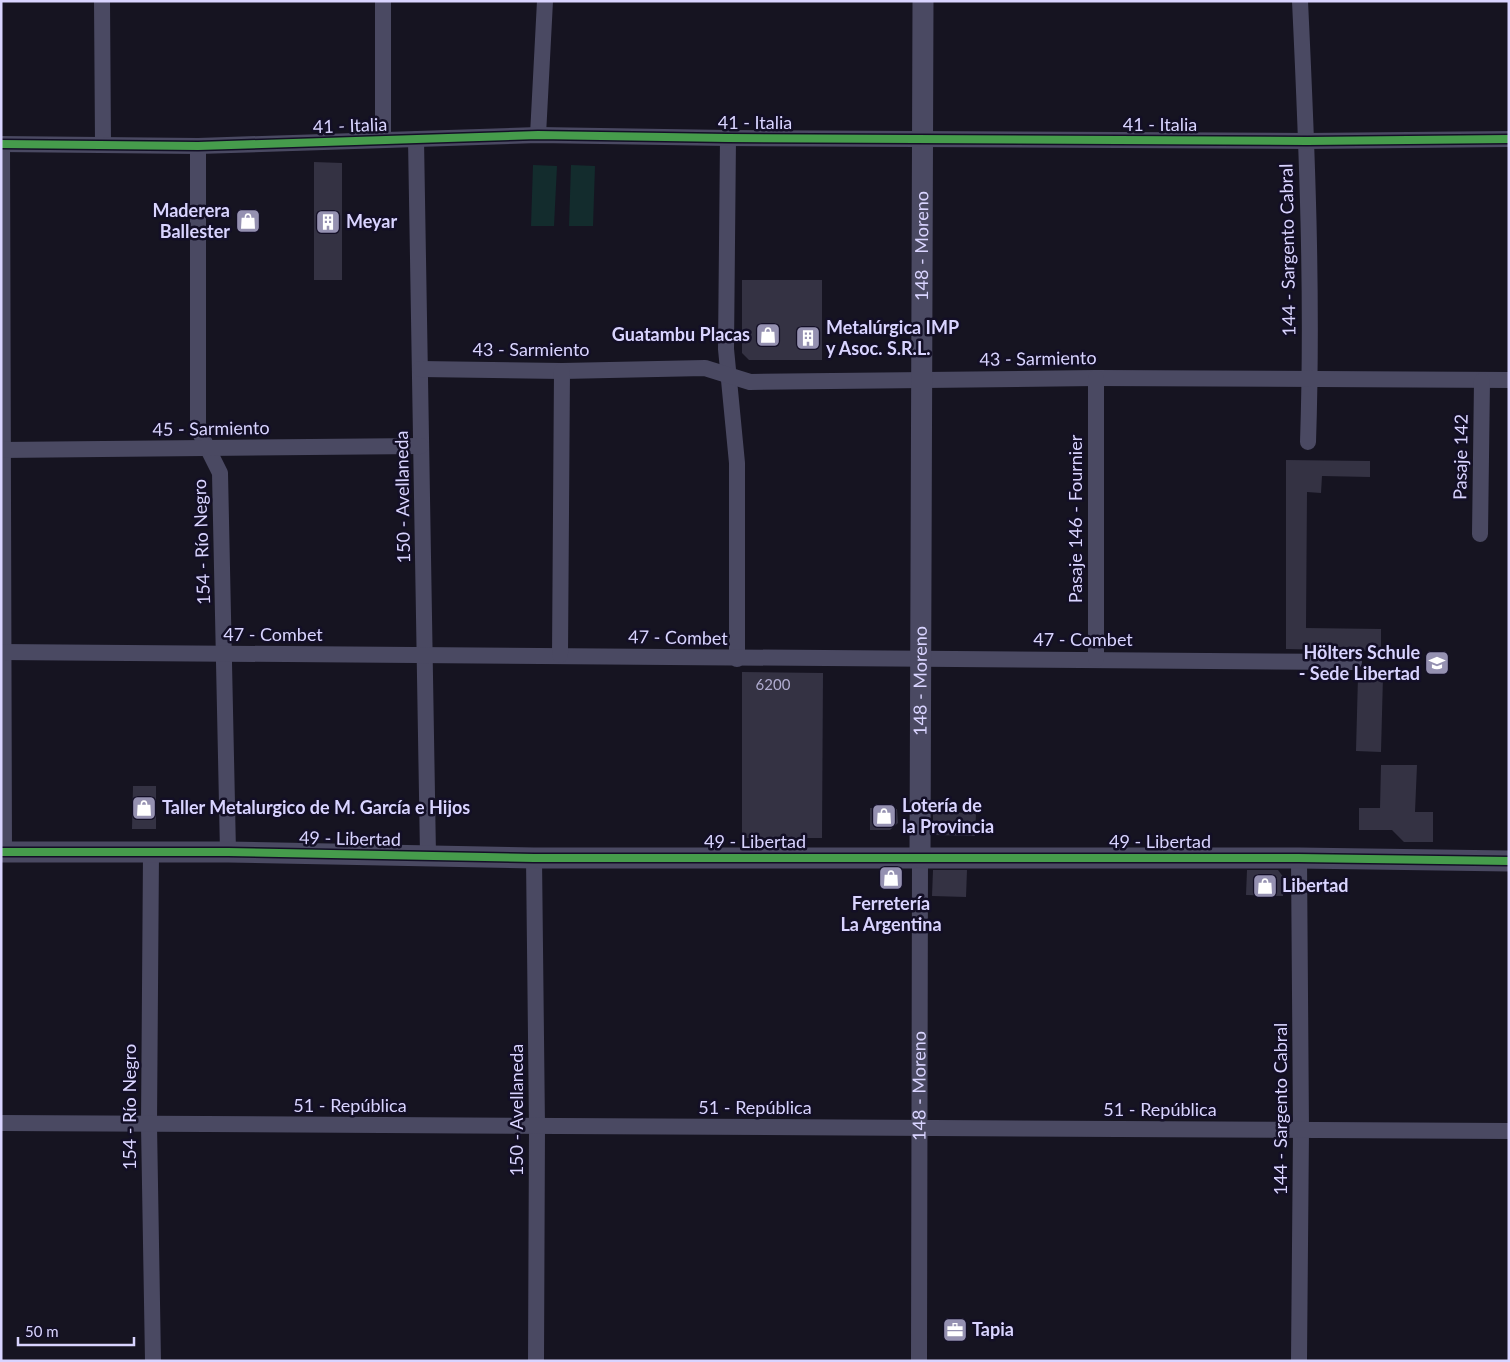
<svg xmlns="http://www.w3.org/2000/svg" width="1510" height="1362" viewBox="0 0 1510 1362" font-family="Lato,sans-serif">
	<rect width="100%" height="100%" fill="#161421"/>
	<!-- green -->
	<g fill="#132c2d">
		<path d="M533,165L557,166L554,226H531Z"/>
		<path d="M571,165L595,166L593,226H569Z"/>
	</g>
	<!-- building -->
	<g fill="#343243">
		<path d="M314,162L342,163V280H314Z"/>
		<path d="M742,280H822V360H749L742,353Z"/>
		<path d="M1286,460L1370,461V477L1322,476L1321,493L1307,492L1306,628L1381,629V651L1286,649Z"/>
		<path d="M742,672L823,673L822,838H742Z"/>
		<path d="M1358,676H1383L1381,752L1356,751Z"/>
		<path d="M1381,765H1417L1415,812H1433V842H1404L1392,830H1359V808H1380Z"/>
		<path d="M133,786H156V829H132Z"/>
		<path d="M870,808L897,809L898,823L890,830H870Z"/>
		<path d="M933,812L976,813L975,836L933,835Z"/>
		<path d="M933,870H967L966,897L932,896Z"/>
		<path d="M1247,870H1278L1284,878L1283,896L1246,895Z"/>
	</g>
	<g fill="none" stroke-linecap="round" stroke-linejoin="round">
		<!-- minor -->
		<g stroke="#4a4962" stroke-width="16">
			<path d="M102,1L103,144"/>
			<path d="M1300,1C1307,148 1313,295 1308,442"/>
			<path d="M538,135L545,1"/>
			<path d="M728,138L726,349L737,463V659"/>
			<path d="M383,139V1"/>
			<path d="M416,139L428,855"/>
			<path d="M1,144L198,146L538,135L728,138L1307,141L1509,139"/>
			<path d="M2,144L4,852"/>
			<path d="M198,146V423L199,431L220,473L228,852"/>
			<path d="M420,369L562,371L705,368L750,382L1096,378L1509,380"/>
			<path d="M1,450L421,446"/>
			<path d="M1480,534L1482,381"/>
			<path d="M1,652L1354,662"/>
			<path d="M560,655L562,371"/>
			<path d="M1096,659V378"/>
			<path d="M151,853L149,1125L153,1361"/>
			<path d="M534,858L537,1127L536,1361"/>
			<path d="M1299,858L1301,1130L1299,1361"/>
			<path d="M1,1123L1509,1131"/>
			<path id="s1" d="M919,1361L920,857"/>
		</g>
		<!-- tertiary -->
		<g stroke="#4a4962" stroke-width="21">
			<path d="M1,852H228L534,858H1299L1509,861"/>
			<path id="s2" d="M920,857L923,1"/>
		</g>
		<defs>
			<g id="cycleway">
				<path d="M1,144L198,146L538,135L728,138L1307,141L1509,139"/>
				<path d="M1,852H228L534,858H1299L1509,861"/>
			</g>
		</defs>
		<!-- cycleway casing -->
		<use href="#cycleway" stroke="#130f26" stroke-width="11"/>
		<!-- cycleway -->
		<use href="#cycleway" stroke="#469c4c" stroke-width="8"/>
	</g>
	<!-- icons -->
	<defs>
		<symbol id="shop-square" viewBox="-11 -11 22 22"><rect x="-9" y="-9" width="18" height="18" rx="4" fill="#9591b1" stroke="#130f26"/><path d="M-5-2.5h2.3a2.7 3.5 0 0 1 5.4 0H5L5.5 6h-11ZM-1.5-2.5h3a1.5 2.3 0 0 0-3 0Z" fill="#fff"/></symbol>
		<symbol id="building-square" viewBox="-11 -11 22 22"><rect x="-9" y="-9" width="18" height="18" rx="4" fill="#9591b1" stroke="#130f26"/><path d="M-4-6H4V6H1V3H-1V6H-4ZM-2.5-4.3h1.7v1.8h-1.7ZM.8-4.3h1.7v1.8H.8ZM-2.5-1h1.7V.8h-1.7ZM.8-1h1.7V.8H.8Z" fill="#fff"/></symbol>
		<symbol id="school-square" viewBox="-11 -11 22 22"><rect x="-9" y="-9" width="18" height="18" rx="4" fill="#9591b1" stroke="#130f26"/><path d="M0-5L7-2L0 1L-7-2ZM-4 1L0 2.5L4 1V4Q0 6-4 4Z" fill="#fff"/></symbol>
		<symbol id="office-square" viewBox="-11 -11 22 22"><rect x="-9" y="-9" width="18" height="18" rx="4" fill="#9591b1" stroke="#130f26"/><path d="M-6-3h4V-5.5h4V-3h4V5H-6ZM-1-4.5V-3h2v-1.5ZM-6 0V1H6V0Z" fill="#fff"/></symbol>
	</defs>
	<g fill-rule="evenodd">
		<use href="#shop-square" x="234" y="207" width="28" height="28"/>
		<use href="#building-square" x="314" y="208" width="28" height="28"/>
		<use href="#shop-square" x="754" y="321" width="28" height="28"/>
		<use href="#building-square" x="794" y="324" width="28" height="28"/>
		<use href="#school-square" x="1423" y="649" width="28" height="28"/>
		<use href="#shop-square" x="130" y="794" width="28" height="28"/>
		<use href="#shop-square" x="870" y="802" width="28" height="28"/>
		<use href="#shop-square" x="877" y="864" width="28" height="28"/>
		<use href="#shop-square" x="1251" y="872" width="28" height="28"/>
		<use href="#office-square" x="941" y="1316" width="28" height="28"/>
	</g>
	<g text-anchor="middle" stroke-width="5" stroke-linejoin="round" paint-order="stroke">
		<!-- number labels -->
		<g font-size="15" fill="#b0acd0">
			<text x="773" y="690">6200</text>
		</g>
		<!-- street labels -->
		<g font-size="18" fill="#d9d4ff" stroke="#130f26">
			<text x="755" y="129">41 - Italia</text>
			<text x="1160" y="131">41 - Italia</text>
			<text transform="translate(350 126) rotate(-2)" y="6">41 - Italia</text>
			<text dy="6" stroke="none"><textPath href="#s2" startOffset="611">148 - Moreno</textPath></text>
			<text transform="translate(1288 250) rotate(-91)" y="6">144 - Sargento Cabral</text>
			<text x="531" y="356">43 - Sarmiento</text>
			<text transform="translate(1038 359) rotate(-1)" y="6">43 - Sarmiento</text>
			<text transform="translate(211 429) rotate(-1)" y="6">45 - Sarmiento</text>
			<text transform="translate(1461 457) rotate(-89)" y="6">Pasaje 142</text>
			<text transform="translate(403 497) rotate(-91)" y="6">150 - Avellaneda</text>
			<text transform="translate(1076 519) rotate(-90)" y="6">Pasaje 146 - Fournier</text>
			<text transform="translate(202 542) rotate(-92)" y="6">154 - Río Negro</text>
			<text x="273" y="641">47 - Combet</text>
			<text transform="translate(678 638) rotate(1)" y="6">47 - Combet</text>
			<text x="1083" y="646">47 - Combet</text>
			<text dy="6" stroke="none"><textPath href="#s2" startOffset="176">148 - Moreno</textPath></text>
			<text transform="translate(350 839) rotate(1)" y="6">49 - Libertad</text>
			<text x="755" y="848">49 - Libertad</text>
			<text x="1160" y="848">49 - Libertad</text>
			<text dy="6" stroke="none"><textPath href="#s1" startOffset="275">148 - Moreno</textPath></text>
			<text x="350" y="1112">51 - República</text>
			<text transform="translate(130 1107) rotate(-90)" y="6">154 - Río Negro</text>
			<text x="755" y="1114">51 - República</text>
			<text transform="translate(1281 1109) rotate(-90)" y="6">144 - Sargento Cabral</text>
			<text transform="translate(517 1110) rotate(-90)" y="6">150 - Avellaneda</text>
			<text x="1160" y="1116">51 - República</text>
		</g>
		<!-- poi labels -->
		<g font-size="18" font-weight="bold" fill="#d9d4ff" stroke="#130f26" text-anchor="start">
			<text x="230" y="217" text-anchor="end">Maderera<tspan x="230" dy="21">Ballester</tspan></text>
			<text x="346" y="228">Meyar</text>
			<text x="826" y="334">Metalúrgica IMP<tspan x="826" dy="21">y Asoc. S.R.L.</tspan></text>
			<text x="750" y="341" text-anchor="end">Guatambu Placas</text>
			<text x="1420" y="659" text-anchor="end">Hölters Schule<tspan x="1420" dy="21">- Sede Libertad</tspan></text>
			<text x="902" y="812">Lotería de<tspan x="902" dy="21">la Provincia</tspan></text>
			<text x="162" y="814">Taller Metalurgico de M. García e Hijos</text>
			<text x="1282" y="892">Libertad</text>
			<text x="891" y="910" text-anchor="middle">Ferretería<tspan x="891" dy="21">La Argentina</tspan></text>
			<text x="972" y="1336">Tapia</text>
		</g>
	</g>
	<!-- border -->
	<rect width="1510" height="1362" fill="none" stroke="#d9d4ff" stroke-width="5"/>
	<!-- scale -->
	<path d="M18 1337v8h116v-8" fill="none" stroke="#d9d4ff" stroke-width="2.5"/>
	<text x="25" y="1337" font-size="15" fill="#d9d4ff" stroke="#130f26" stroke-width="4" paint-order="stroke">50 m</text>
</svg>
